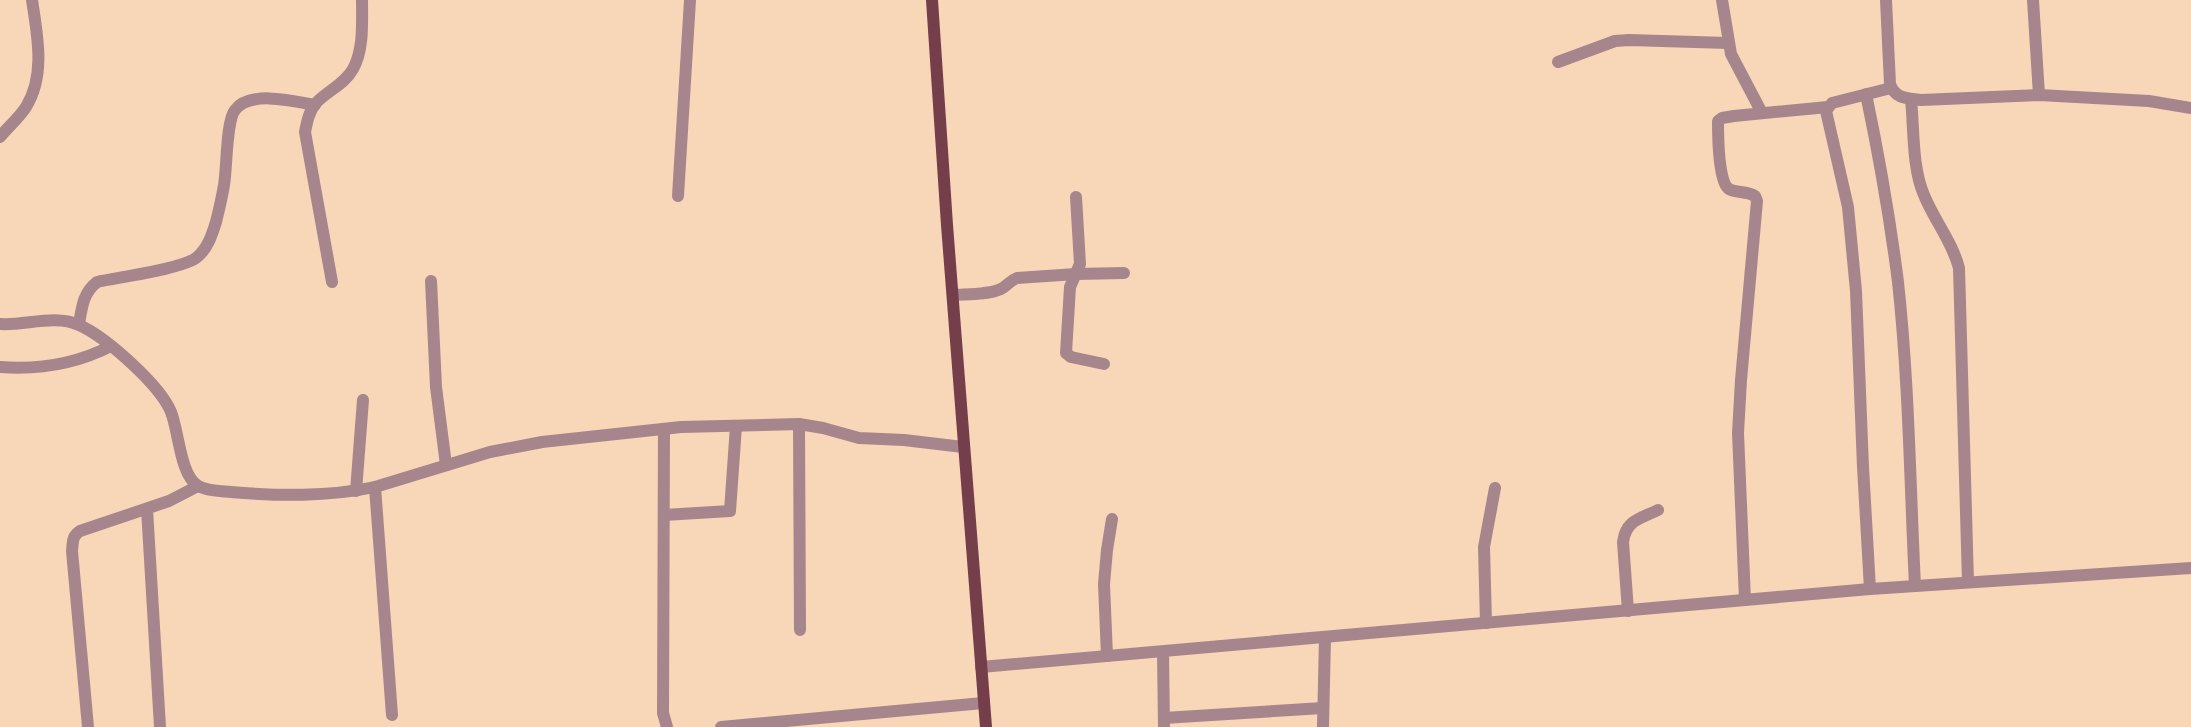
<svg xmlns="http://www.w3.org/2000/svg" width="2191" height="727" viewBox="0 0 2191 727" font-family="Quicksand,sans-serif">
	<rect width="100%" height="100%" fill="#f7d7b8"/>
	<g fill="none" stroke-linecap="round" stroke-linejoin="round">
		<!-- minor -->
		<g stroke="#a6868c" stroke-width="12">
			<path d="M1722,0L1731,54L1762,113"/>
			<path d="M1886,0L1890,84C1895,99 1907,98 1921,100L2039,95L2149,101L2191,108"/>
			<path d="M2033,0L2039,95"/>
			<path d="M1558,62L1615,41L1629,40L1728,43"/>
			<path d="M1866,94C1879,156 1890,219 1898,282C1909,383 1910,485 1915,586"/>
			<path d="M1911,99C1914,128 1912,168 1924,195C1934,220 1952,241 1959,268L1968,582"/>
			<path d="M0,137C8,127 19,118 26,107C46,75 37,34 32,0"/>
			<path d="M678,196L690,0"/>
			<path d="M1076,197L1080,264L1070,287L1066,353L1071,357L1104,364"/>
			<path d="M431,281L436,387L446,465"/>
			<path d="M332,282L305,132C307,122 309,111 316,103C327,91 345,84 353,69C364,50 362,21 362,0"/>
			<path d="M953,295C968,294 987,295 1001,289C1007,286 1009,281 1017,278L1076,274L1124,273"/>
			<path d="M0,324C25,326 54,314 79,325C106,337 160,385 171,412C179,432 180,475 198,486C207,491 221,491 231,492C279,496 327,497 375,487L490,452L542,442L681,427L799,424L823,428L859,438L904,440L963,447"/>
			<path d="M79,324C82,307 83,293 97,282C120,277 181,269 196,258C208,249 212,234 216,222C219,210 222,197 224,185C227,169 226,121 235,110C250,90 294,101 315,105"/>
			<path d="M0,367C40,370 76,364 111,346"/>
			<path d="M799,424L800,630"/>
			<path d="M664,429L663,713L667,727"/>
			<path d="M375,487L392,715"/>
			<path d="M356,491L363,400"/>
			<path d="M147,509L160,727"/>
			<path d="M664,515L730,511L736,426"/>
			<path d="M1870,589L1863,467L1856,291L1848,207L1826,111L1832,103L1891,88"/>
			<path d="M1745,600L1738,433L1741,380L1757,201L1755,196C1747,191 1736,193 1729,189C1718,183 1718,133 1718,121L1722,118L1734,116L1828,107"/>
			<path d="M1628,611L1623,542C1626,520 1640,519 1658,510"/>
			<path d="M1486,623L1484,547L1495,488"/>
			<path d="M1163,652L1164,727"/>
			<path d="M1107,656L1104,584L1107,550L1112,519"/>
			<path d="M981,667L1870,589L2191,568"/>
			<path d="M1164,718L1323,708"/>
			<path d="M88,727L72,551C73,542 72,536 80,531L169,501L198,486"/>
			<path d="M721,727L983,703"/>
			<path d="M1323,727L1325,638"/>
		</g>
		<!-- primary -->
		<path stroke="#743e4b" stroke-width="12" d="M932,0L947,225L986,727"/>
	</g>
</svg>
